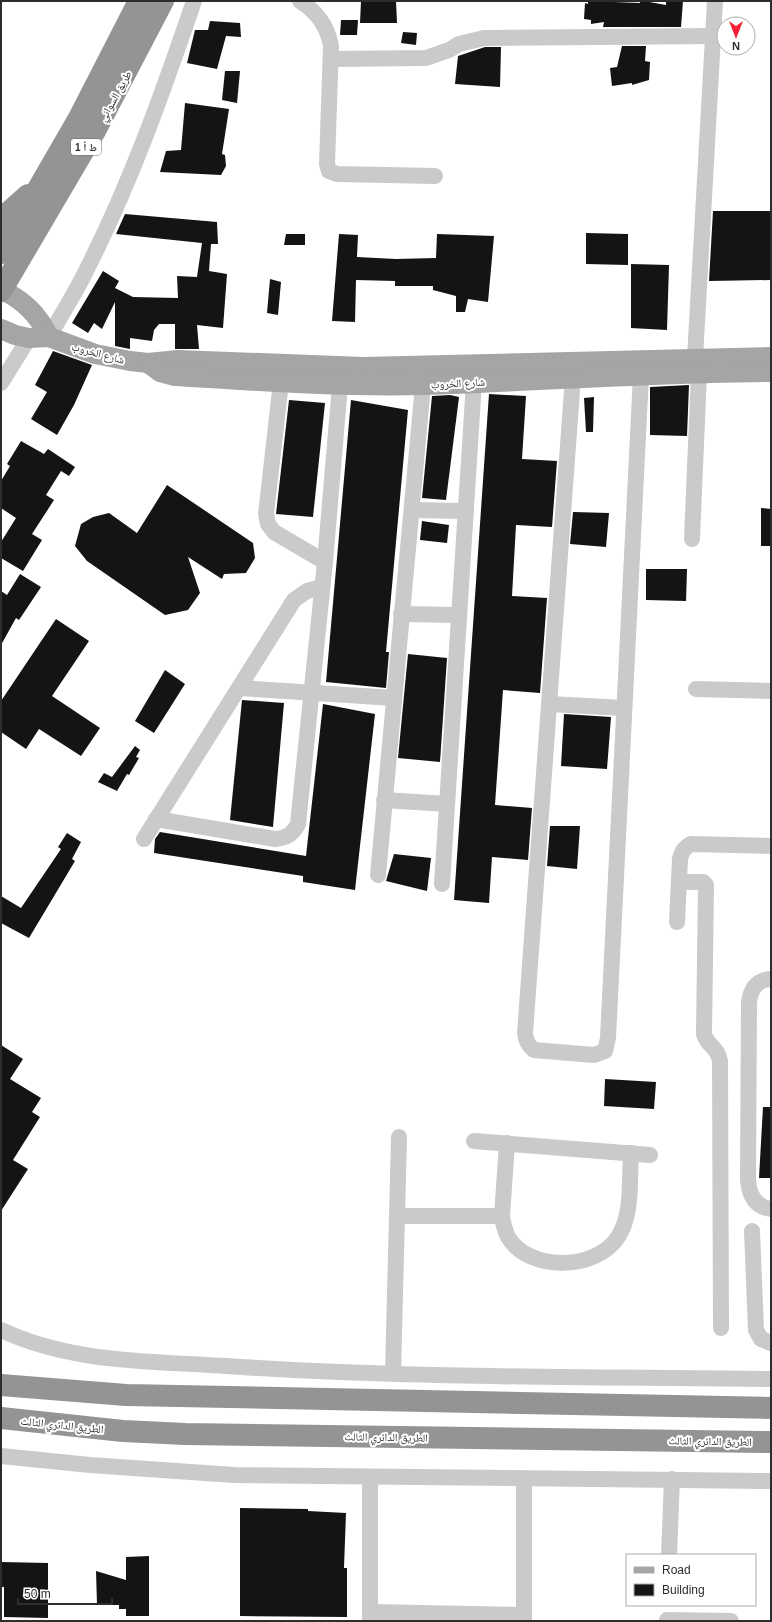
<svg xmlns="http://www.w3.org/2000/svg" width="772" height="1622" viewBox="0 0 772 1622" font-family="Helvetica,'Noto Naskh Arabic',sans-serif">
	<rect width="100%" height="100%" fill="#fff"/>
	<!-- building -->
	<g fill="#141414">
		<path d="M361,1H396L397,23H360Z"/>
		<path d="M588,1L640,3V1H644L666,5V1H683L681,27H603L604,22L591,24V20L584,19L585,3L588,4Z"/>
		<path d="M341,20H358L357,35H340Z"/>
		<path d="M210,21L240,23L241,37L226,36L217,69L187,63L195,30H208Z"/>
		<path d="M403,32L417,33L416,45L401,43Z"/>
		<path d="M622,46H646L645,61L650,62L649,80L632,85V83L612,86L610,68L617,67Z"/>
		<path d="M485,47H501L500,87L455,84L458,56Z"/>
		<path d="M225,71H240L237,103L222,100Z"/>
		<path d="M185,103L229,109L222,154L225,155L226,166L221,175L160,172L166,151L181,150Z"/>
		<path d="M713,211H771V280L709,281Z"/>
		<path d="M125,214L217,222L218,244H211L209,271L227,274L223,328L197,325L199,349H175V324H159L154,330L152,341L130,338V349L115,346V302L102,329L94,323L88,333L72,323L103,271L119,281L115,288L133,297L178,298L177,276L197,277L202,243L116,234Z"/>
		<path d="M586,233L628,234V265L586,264Z"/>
		<path d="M286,234H305V245H284Z"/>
		<path d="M339,234L358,235L357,257L396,259L436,258L437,234L494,236L488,302L468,299L465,312H456V296L433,290V286H395V281L356,280L355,322L332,321Z"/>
		<path d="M631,264L669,265L667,330L631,328Z"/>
		<path d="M270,279L281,282L278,315L267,313Z"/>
		<path d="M53,351L92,365L74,405L57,435L31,419L47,392L35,385Z"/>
		<path d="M689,385L687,436L650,435V387Z"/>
		<path d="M489,394L526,396L522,459L557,461L552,527L516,525L512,596L547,598L540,693L503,690L495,805L532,808L528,860L492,857L489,903L454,900Z"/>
		<path d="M450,395L459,397L446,500L422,498L432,396Z"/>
		<path d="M594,397L593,432H586L584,398Z"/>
		<path d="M289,400L325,403L313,517L276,514Z"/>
		<path d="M351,400L408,410L386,652H389L386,688L326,682Z"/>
		<path d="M21,441L44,454L48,449L75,467L69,476L61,471L46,495L54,500L32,534L42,540L23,571L1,558V542L16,518L1,508V481L10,466L7,464Z"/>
		<path d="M167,485L253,543L255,558L246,573L224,574L222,579L188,557L200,593L188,610L165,615L87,561L75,546L81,524L93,517L109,513L137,533Z"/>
		<path d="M761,508L771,509V546H761Z"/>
		<path d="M573,512L609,513L606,547L570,544Z"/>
		<path d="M422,521L449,525L447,543L420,540Z"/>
		<path d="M646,569H687L686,601L646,600Z"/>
		<path d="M20,574L41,587L19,620L16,618L1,645V591L7,595Z"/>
		<path d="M56,619L89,641L52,696L100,728L81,756L39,729L26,749L1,732V701Z"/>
		<path d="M408,654L447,658L440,762L398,758Z"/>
		<path d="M165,670L185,684L154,733L135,721Z"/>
		<path d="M242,700L284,703L273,827L230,820Z"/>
		<path d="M323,704L375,714L355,890L303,882V876L154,853L155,839L160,832L306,856Z"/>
		<path d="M564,714L611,717L607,769L561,766Z"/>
		<path d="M135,746L140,750L136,757L139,758L129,775L127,774L117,791L98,782L104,773L112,777Z"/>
		<path d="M550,826H580L577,869L547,866Z"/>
		<path d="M67,833L81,842L72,859L75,861L29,938L1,923V896L21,908L61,849L58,847Z"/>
		<path d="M394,854L431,858L427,891L386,881Z"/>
		<path d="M1,1045L23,1059L10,1079L41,1098L32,1112L40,1117L13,1160L28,1169L1,1211Z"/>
		<path d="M605,1079L656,1082L654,1109L604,1106Z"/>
		<path d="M763,1107H771V1178H759Z"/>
		<path d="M240,1508L308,1509V1511L346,1513L344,1568H347V1617L240,1616Z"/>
		<path d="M149,1556V1616H126V1609H119V1605H97L96,1571L126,1580V1557Z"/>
		<path d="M1,1562L48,1563V1618L4,1617V1587H1Z"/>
	</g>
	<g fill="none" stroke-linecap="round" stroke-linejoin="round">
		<!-- minor -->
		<g stroke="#cacaca" stroke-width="16">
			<path d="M300,1C317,12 327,25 331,46L327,164L329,171L337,174L435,176"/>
			<path d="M331,59L426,58L449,50L459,44L484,38L713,36"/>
			<path d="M49,337C61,315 76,292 87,269C131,182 163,92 194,1"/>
			<path d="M695,358L715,1"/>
			<path d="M573,377L525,1033C526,1041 528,1045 534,1050L594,1055L605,1051L608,1038L641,375"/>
			<path d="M281,382L266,514L268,524L274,532L325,562"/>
			<path d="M1,383L29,338"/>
			<path d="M412,510L466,511"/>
			<path d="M692,539L699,373"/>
			<path d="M401,614L459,615"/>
			<path d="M239,688L394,698"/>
			<path d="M696,689L771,691"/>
			<path d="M549,704L624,708"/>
			<path d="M384,800L447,804"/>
			<path d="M156,819L275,839C287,838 293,834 298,824L325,562L340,385"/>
			<path d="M144,839L294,600L307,591L322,587"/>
			<path d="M378,875L423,385"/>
			<path d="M679,882H703L706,885L704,1034C707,1046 718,1047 720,1061L721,1328"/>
			<path d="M442,884L474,382"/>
			<path d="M677,922L680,859C682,851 684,848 691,844L771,846"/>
			<path d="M771,979C757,980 751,988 749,1002L748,1180C749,1195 755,1207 771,1209"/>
			<path d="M474,1141L650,1155"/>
			<path d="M507,1143L502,1216C503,1223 505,1231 508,1237C529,1272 596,1271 618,1237C633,1214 629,1180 631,1153"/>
			<path d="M397,1216H502"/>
			<path d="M752,1231L756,1330L761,1339L771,1343"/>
			<path d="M1,1330C71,1363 150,1361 226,1366C407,1378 589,1377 771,1379"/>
			<path d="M393,1373L399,1137"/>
			<path d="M1,1456L90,1465L234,1475L771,1481"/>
			<path d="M370,1478V1621"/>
			<path d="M669,1555L672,1479"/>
			<path d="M370,1612L524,1615"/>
			<path d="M667,1620L731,1621"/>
			<path d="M524,1621V1479"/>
		</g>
		<!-- major -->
		<g stroke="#a5a5a5" stroke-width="20">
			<path d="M1,289C24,301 38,314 49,337"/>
			<path d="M1,329L15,335L29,338L49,337L95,354L130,361L148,363L178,360L363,367L771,357"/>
			<path d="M148,363L160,372L175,376C258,381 340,387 423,385C539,381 655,373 771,372"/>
		</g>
		<!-- highway -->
		<g stroke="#949494" stroke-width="22">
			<path d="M1,219L28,195"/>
			<path d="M1,253L79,118L139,1"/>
			<path d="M1,291L95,131L163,1"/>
			<path d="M1,1385L126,1395L771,1408"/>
			<path d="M1,1418L123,1431L185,1434L771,1442"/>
		</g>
	</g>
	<g text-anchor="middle" stroke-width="4" stroke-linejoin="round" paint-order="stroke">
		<!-- shield labels -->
		<rect fill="#fff" stroke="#6c6c6c" stroke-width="1" x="71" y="139" width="30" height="16" rx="3"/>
		<g font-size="10" font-weight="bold" fill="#2d2d2d">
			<text x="86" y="151">ط أ 1</text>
		</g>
		<!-- street labels -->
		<g font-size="11" fill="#2d2d2d" stroke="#fff">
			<text transform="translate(115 96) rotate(-61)" y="4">طريق السواني</text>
			<text transform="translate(98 353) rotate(15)" y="4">شارع الخروب</text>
			<text transform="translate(458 383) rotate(-3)" y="4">شارع الخروب</text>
			<text transform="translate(62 1425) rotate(6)" y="4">الطريق الدائري الثالث</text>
			<text transform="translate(386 1437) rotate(1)" y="4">الطريق الدائري الثالث</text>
			<text transform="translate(710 1441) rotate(1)" y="4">الطريق الدائري الثالث</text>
		</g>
	</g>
	<!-- border -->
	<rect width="772" height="1622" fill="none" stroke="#2d2d2d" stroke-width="4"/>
	<!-- legend -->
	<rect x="626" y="1554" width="130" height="52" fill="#ffffff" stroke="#ababab"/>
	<rect x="634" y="1567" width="20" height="6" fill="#a5a5a5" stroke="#ababab"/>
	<text x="662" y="1574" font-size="12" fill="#2d2d2d">Road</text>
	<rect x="634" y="1584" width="20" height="12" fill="#141414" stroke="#ababab"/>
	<text x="662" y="1594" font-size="12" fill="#2d2d2d">Building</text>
	<!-- north arrow -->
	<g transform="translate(736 36) rotate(180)"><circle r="19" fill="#ffffff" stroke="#ababab"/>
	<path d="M0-3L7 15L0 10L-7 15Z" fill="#f32134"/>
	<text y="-6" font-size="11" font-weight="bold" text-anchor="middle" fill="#2d2d2d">N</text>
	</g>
	<!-- scale -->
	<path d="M18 1598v6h94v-6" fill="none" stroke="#2d2d2d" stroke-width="2"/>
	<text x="24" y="1598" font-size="12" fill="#2d2d2d" stroke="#ffffff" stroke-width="3" paint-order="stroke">50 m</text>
</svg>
